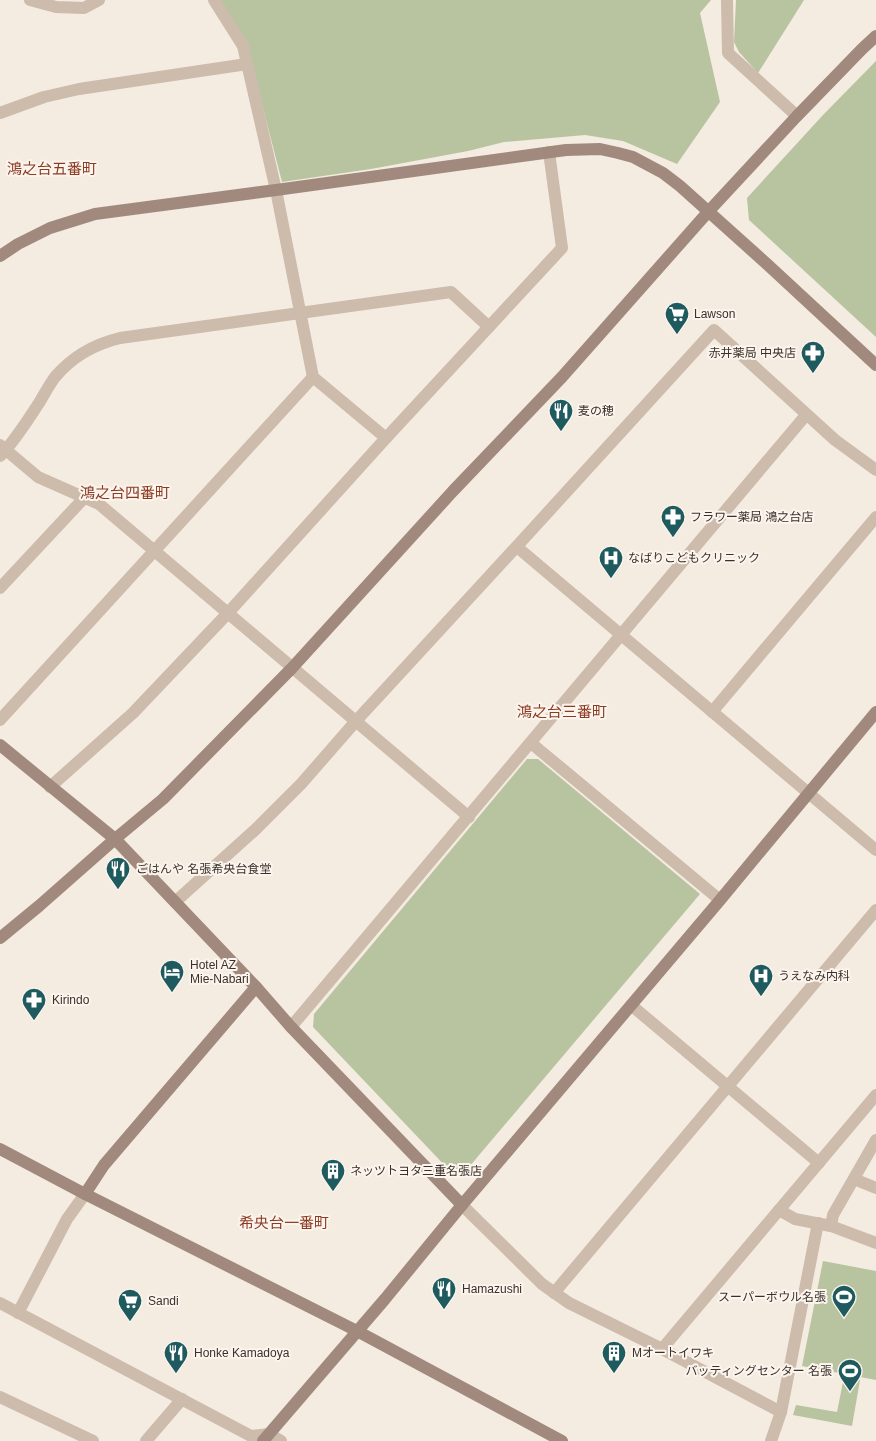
<svg xmlns="http://www.w3.org/2000/svg" width="876" height="1441" viewBox="0 0 876 1441" font-family="Helvetica,'Noto Sans JP',sans-serif">
	<rect width="100%" height="100%" fill="#f4ebe1"/>
	<!-- green -->
	<g fill="#b8c4a0">
		<path d="M219,0H711L700,13L720,102L677,164L623,141L585,135L504,142L468,151L371,169L282,182L246,42Z"/>
		<path d="M736,0H804L758,73L739,52L734,42Z"/>
		<path d="M876,61V337L749,220L747,198L823,115Z"/>
		<path d="M527,759H538L700,894L469,1167L450,1171L313,1027L314,1014Z"/>
		<path d="M823,1261L876,1271V1380L802,1366Z"/>
		<path d="M844,1377L860,1380L852,1426L793,1415L796,1405L837,1412Z"/>
	</g>
	<g fill="none" stroke-linecap="round" stroke-linejoin="round">
		<!-- street -->
		<g stroke="#cdbbac" stroke-width="12">
			<path d="M30,0L56,7L84,8L99,0"/>
			<path d="M214,0L243,46L276,190L313,377L386,438"/>
			<path d="M727,0L728,53L797,116"/>
			<path d="M0,113L44,97L79,89L247,64"/>
			<path d="M0,445L38,477L99,504L469,817"/>
			<path d="M0,456C15,441 27,421 39,403C44,395 49,385 55,377C72,357 95,344 120,338L451,292L489,327"/>
			<path d="M517,547L876,850"/>
			<path d="M0,588L85,497"/>
			<path d="M712,712L876,517"/>
			<path d="M0,720L313,377"/>
			<path d="M531,743L720,900"/>
			<path d="M50,787L133,713L228,613L386,438L562,248L549,152"/>
			<path d="M175,902L256,829L301,784L356,721L518,545L714,330L835,440L876,470"/>
			<path d="M631,1005L819,1163"/>
			<path d="M291,1027L806,415"/>
			<path d="M854,1179L876,1188"/>
			<path d="M462,1205L542,1284L569,1303L662,1349L781,1412"/>
			<path d="M779,1210L795,1219L831,1226L876,1243"/>
			<path d="M831,1226L833,1215L876,1140"/>
			<path d="M554,1293L876,910"/>
			<path d="M0,1303L251,1436L269,1434L281,1441"/>
			<path d="M18,1313L67,1219L85,1194"/>
			<path d="M662,1349L876,1095"/>
			<path d="M0,1397L93,1441"/>
			<path d="M146,1441L182,1399"/>
			<path d="M771,1441L781,1412L818,1223"/>
		</g>
		<!-- secondary -->
		<g stroke="#a18a7d" stroke-width="12">
			<path d="M0,256L18,244L50,228L95,214L276,190L566,150L600,149L618,153L633,157L663,173L680,186L768,265L876,365"/>
			<path d="M0,745L115,839L256,987L291,1027L462,1205"/>
			<path d="M0,938L39,906L115,839L163,799L292,668L453,491L562,377L708,212L797,116L862,49L876,36"/>
			<path d="M0,1149L85,1194L357,1331L562,1441"/>
			<path d="M85,1194L104,1165L256,987"/>
			<path d="M263,1441L385,1299L462,1205L720,900L876,712"/>
		</g>
	</g>
	<!-- icons -->
	<defs>
		<symbol id="supermarket-pin" viewBox="-11 -11 22 30"><path d="M0 17L-7.5 6A9.5 9.5 0 1 1 7.5 6Z" fill="#1f5a5e" stroke="#fbf5ee"/><path d="M-6-5.5h2.5l.6 2H6L4.5 2H-2.5L-4.4-4H-6ZM-1.5 3.2a1.3 1.3 0 1 0 .1 0ZM3 3.2a1.3 1.3 0 1 0 .1 0Z" fill="#fff"/></symbol>
		<symbol id="pharmacy-pin" viewBox="-11 -11 22 30"><path d="M0 17L-7.5 6A9.5 9.5 0 1 1 7.5 6Z" fill="#1f5a5e" stroke="#fbf5ee"/><path d="M-2-6h4v4h4v4h-4v4h-4v-4h-4v-4h4Z" fill="#fff"/></symbol>
		<symbol id="restaurant-pin" viewBox="-11 -11 22 30"><path d="M0 17L-7.5 6A9.5 9.5 0 1 1 7.5 6Z" fill="#1f5a5e" stroke="#fbf5ee"/><path d="M-5-6h1v4h1v-4h1v4h1v-4h1v5L-1.5 .5V6h-2V.5L-5-1ZM5-6V6H3V1.5H1.5Q1.5-4 5-6Z" fill="#fff"/></symbol>
		<symbol id="hospital-pin" viewBox="-11 -11 22 30"><path d="M0 17L-7.5 6A9.5 9.5 0 1 1 7.5 6Z" fill="#1f5a5e" stroke="#fbf5ee"/><path d="M-5-5h3v3.5h4V-5h3V5h-3V1.5h-4V5h-3Z" fill="#fff"/></symbol>
		<symbol id="hotel-pin" viewBox="-11 -11 22 30"><path d="M0 17L-7.5 6A9.5 9.5 0 1 1 7.5 6Z" fill="#1f5a5e" stroke="#fbf5ee"/><path d="M-6-4.5h1.5V1H6V5H4.5V3h-9V5H-6ZM-4 0a1.8 1.8 0 1 1 3.6 0ZM.5 0V-2.5h3Q6-2.5 6 0Z" fill="#fff"/></symbol>
		<symbol id="building-pin" viewBox="-11 -11 22 30"><path d="M0 17L-7.5 6A9.5 9.5 0 1 1 7.5 6Z" fill="#1f5a5e" stroke="#fbf5ee"/><path d="M-4-6H4V6H1V3H-1V6H-4ZM-2.5-4.3h1.7v1.8h-1.7ZM.8-4.3h1.7v1.8H.8ZM-2.5-1h1.7V.8h-1.7ZM.8-1h1.7V.8H.8Z" fill="#fff"/></symbol>
		<symbol id="stadium-pin" viewBox="-11 -11 22 30"><path d="M0 17L-7.5 6A9.5 9.5 0 1 1 7.5 6Z" fill="#1f5a5e" stroke="#fbf5ee"/><path d="M0-5a6.5 5 0 1 0 0 10a6.5 5 0 1 0 0-10ZM-3.5-1.8h7v3.6h-7Z" fill="#fff"/></symbol>
	</defs>
	<g fill-rule="evenodd">
		<use href="#supermarket-pin" x="663" y="300" width="28" height="38"/>
		<use href="#pharmacy-pin" x="799" y="339" width="28" height="38"/>
		<use href="#restaurant-pin" x="547" y="397" width="28" height="38"/>
		<use href="#pharmacy-pin" x="659" y="503" width="28" height="38"/>
		<use href="#hospital-pin" x="597" y="544" width="28" height="38"/>
		<use href="#restaurant-pin" x="104" y="855" width="28" height="38"/>
		<use href="#hotel-pin" x="158" y="958" width="28" height="38"/>
		<use href="#hospital-pin" x="747" y="962" width="28" height="38"/>
		<use href="#pharmacy-pin" x="20" y="986" width="28" height="38"/>
		<use href="#building-pin" x="319" y="1157" width="28" height="38"/>
		<use href="#restaurant-pin" x="430" y="1275" width="28" height="38"/>
		<use href="#stadium-pin" x="830" y="1283" width="28" height="38"/>
		<use href="#supermarket-pin" x="116" y="1287" width="28" height="38"/>
		<use href="#restaurant-pin" x="162" y="1339" width="28" height="38"/>
		<use href="#building-pin" x="600" y="1339" width="28" height="38"/>
		<use href="#stadium-pin" x="836" y="1357" width="28" height="38"/>
	</g>
	<g text-anchor="middle" stroke-width="4" stroke-linejoin="round" paint-order="stroke">
		<!-- poi labels -->
		<g font-size="12" fill="#3b302b" stroke="#fbf5ee" text-anchor="start">
			<text x="694" y="318">Lawson</text>
			<text x="796" y="357" text-anchor="end">赤井薬局 中央店</text>
			<text x="578" y="415">麦の穂</text>
			<text x="690" y="521">フラワー薬局 鴻之台店</text>
			<text x="628" y="562">なばりこどもクリニック</text>
			<text x="136" y="873">ごはんや 名張希央台食堂</text>
			<text x="190" y="969">Hotel AZ<tspan x="190" dy="14">Mie-Nabari</tspan></text>
			<text x="778" y="980">うえなみ内科</text>
			<text x="52" y="1004">Kirindo</text>
			<text x="350" y="1175">ネッツトヨタ三重名張店</text>
			<text x="462" y="1293">Hamazushi</text>
			<text x="826" y="1301" text-anchor="end">スーパーボウル名張</text>
			<text x="148" y="1305">Sandi</text>
			<text x="194" y="1357">Honke Kamadoya</text>
			<text x="632" y="1357">Mオートイワキ</text>
			<text x="832" y="1375" text-anchor="end">バッティングセンター 名張</text>
		</g>
		<!-- quarter labels -->
		<g font-size="15" fill="#8c3b22" stroke="#fbf5ee">
			<text x="52" y="174">鴻之台五番町</text>
			<text x="125" y="498">鴻之台四番町</text>
			<text x="562" y="717">鴻之台三番町</text>
			<text x="284" y="1228">希央台一番町</text>
		</g>
	</g>
</svg>
